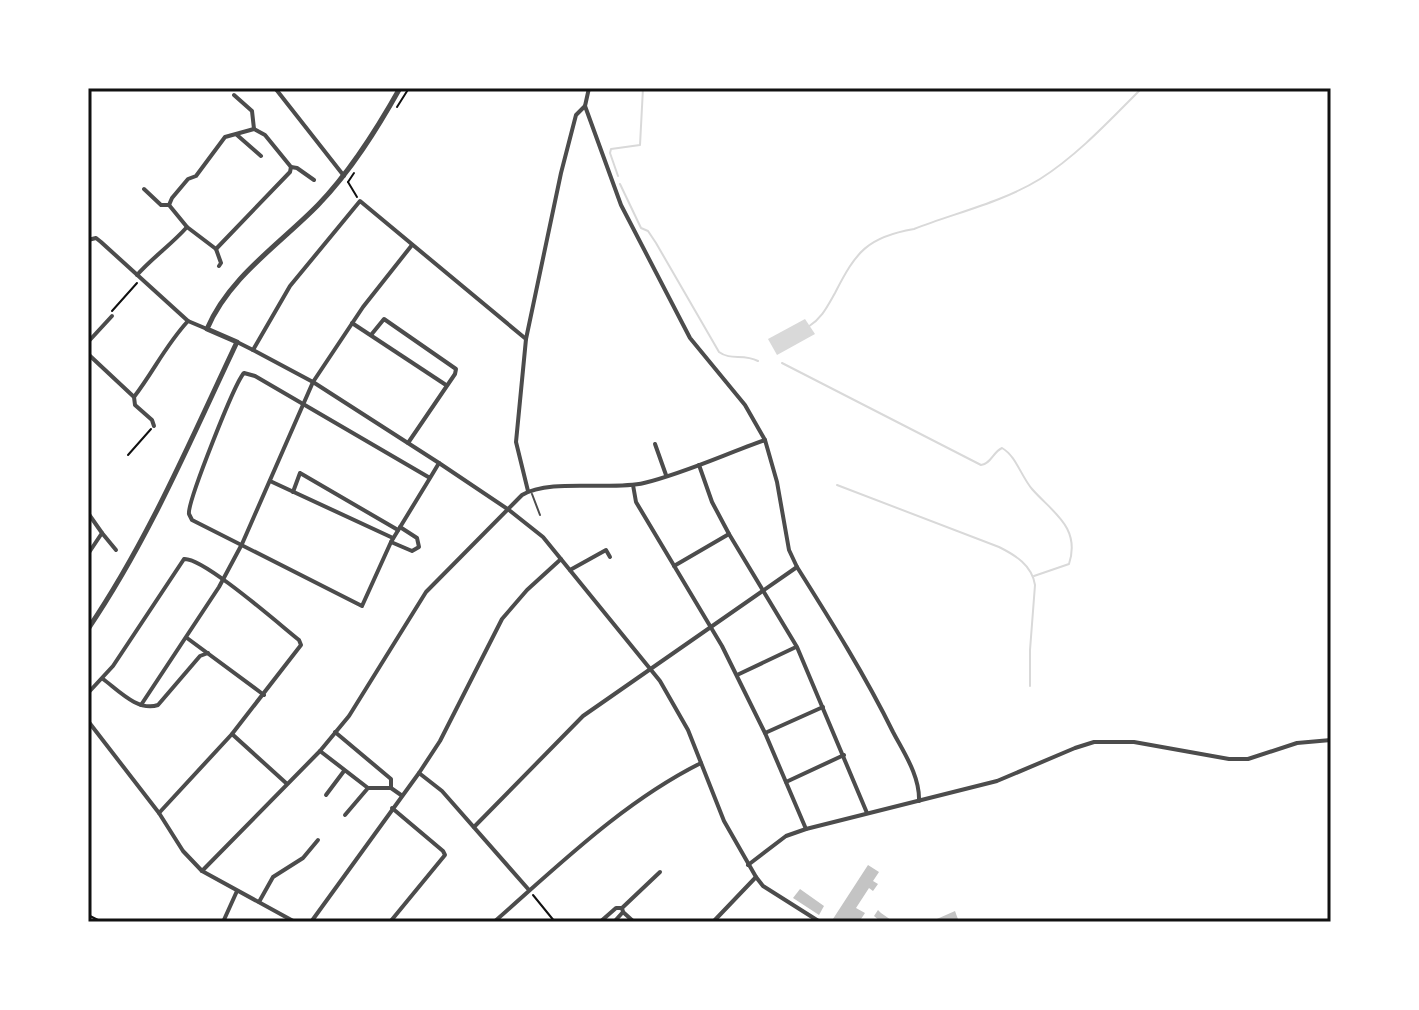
<svg xmlns="http://www.w3.org/2000/svg" width="1419" height="1010" viewBox="0 0 1419 1010" font-family="'Libre Baskerville',serif">
	<rect width="100%" height="100%" fill="#fff"/>
	<!-- water -->
	<path fill="#d9d9d9" d="M805,319L815,334L777,355L768,339Z"/>
	<g fill="none" stroke-linecap="round" stroke-linejoin="round">
		<!-- stream -->
		<g stroke="#d9d9d9" stroke-width="2">
			<path d="M618,176L610,153L611,149L640,145L643,88"/>
			<path d="M620,184L641,228L648,231L656,243L719,352C731,361 743,353 758,361"/>
			<path d="M808,327C822,318 827,307 835,293C856,252 867,237 914,229C955,213 1003,202 1040,179C1078,155 1111,119 1142,88"/>
			<path d="M782,363L981,465C991,464 993,452 1002,448C1016,456 1021,476 1032,489C1052,512 1081,527 1069,564L1034,576"/>
			<path d="M837,485L999,547C1015,555 1032,565 1035,585L1030,650V686"/>
		</g>
	</g>
	<!-- building -->
	<g fill="#c4c4c4">
		<path d="M868,865L879,872L873,881L878,884L873,891L869,888L856,908L865,913L859,922H831Z"/>
		<path d="M800,889L824,906L819,915L793,898Z"/>
		<path d="M878,910L881,913L894,922H881L874,916Z"/>
		<path d="M955,911L959,922H930Z"/>
	</g>
	<g fill="none" stroke-linecap="round" stroke-linejoin="round">
		<!-- path -->
		<g stroke="#111" stroke-width="2">
			<path d="M397,107L409,88"/>
			<path d="M348,182L354,173"/>
			<path d="M348,182L357,197"/>
			<path d="M112,311L137,283"/>
			<path d="M128,455L151,429"/>
			<path d="M533,895L555,922"/>
			<path d="M88,915L102,922"/>
		</g>
		<!-- service -->
		<path stroke="#4c4c4c" stroke-width="2" d="M532,494L540,515"/>
		<!-- minor -->
		<g stroke="#4c4c4c" stroke-width="4">
			<path d="M275,88L344,176"/>
			<path d="M234,95L252,111L254,129"/>
			<path d="M585,106L621,205L690,338L745,405L765,440L777,482L789,550L797,567C831,621 865,675 893,732C904,753 920,776 919,801"/>
			<path d="M237,135L261,156"/>
			<path d="M144,189L161,205H169L187,227L216,249L221,263L219,266"/>
			<path d="M169,205L172,198L188,179L196,176L225,137L254,129L265,135L291,167L297,168L314,180"/>
			<path d="M88,240L96,238L101,242L188,321L207,329"/>
			<path d="M216,249L290,172L291,167"/>
			<path d="M137,275C153,257 171,245 187,227"/>
			<path d="M352,323L446,385"/>
			<path d="M371,335L384,319L456,369L455,374L408,443"/>
			<path d="M88,342L112,316"/>
			<path d="M237,342L253,350L290,286L360,201L526,339"/>
			<path d="M253,350L313,382L439,463L430,478L255,376L244,373C235,382 187,503 189,514C190,516 191,518 192,520L362,606L391,542L430,478"/>
			<path d="M88,354L134,397L135,405L152,420L154,426"/>
			<path d="M134,397C154,371 165,346 188,321"/>
			<path d="M655,444L666,475"/>
			<path d="M439,463L509,510L543,537L660,681L688,730L724,821L756,877L763,886L820,922"/>
			<path d="M699,465L712,502L729,534L797,647L867,813"/>
			<path d="M270,481L393,538"/>
			<path d="M633,485L636,502L722,646L765,733L806,829"/>
			<path d="M528,491L516,442L526,339L561,173L576,115L585,106L589,88"/>
			<path d="M293,492L300,473L398,530"/>
			<path d="M88,513L102,533L88,554"/>
			<path d="M102,533L116,550"/>
			<path d="M391,542L412,551L419,547L417,538L400,527"/>
			<path d="M674,566L729,534"/>
			<path d="M570,570L606,550L610,557"/>
			<path d="M187,638L264,695"/>
			<path d="M737,675L796,647"/>
			<path d="M103,679C118,690 138,712 158,705L200,656L208,653"/>
			<path d="M88,693L113,666L184,559C203,557 280,625 299,640L301,645L232,734L159,813"/>
			<path d="M141,705L219,587L242,544L313,382L363,307L412,245"/>
			<path d="M88,721L159,813L183,851L202,871L295,922"/>
			<path d="M335,732L391,779V788"/>
			<path d="M765,733L823,707"/>
			<path d="M232,734L286,783"/>
			<path d="M320,751L368,788H391L401,795"/>
			<path d="M419,773L442,791L529,890"/>
			<path d="M786,782L844,755"/>
			<path d="M326,795L344,771"/>
			<path d="M345,815L368,788"/>
			<path d="M474,827L583,716L797,567"/>
			<path d="M748,865L786,836L806,829L997,781L1075,748L1094,742H1134L1229,759H1248L1297,743L1331,740"/>
			<path d="M202,871L320,751L349,716L426,592L522,495C550,478 610,491 644,483C685,473 725,454 765,440"/>
			<path d="M259,902L273,877L303,858L318,840"/>
			<path d="M623,912L634,922"/>
			<path d="M223,922L237,891"/>
			<path d="M311,922L419,773L440,741L502,619L527,590L561,559"/>
			<path d="M390,922L445,855L443,851L392,808"/>
			<path d="M494,922C559,865 623,802 701,763"/>
			<path d="M600,922L616,908H622"/>
			<path d="M614,922L623,912L622,908L660,872"/>
			<path d="M713,922L756,877"/>
		</g>
		<!-- tertiary -->
		<path stroke="#4c4c4c" stroke-width="5" d="M88,629C149,539 191,439 237,342L207,329C229,277 280,244 318,205C351,171 377,129 400,88"/>
	</g>
	<!-- border -->
	<rect width="1419" height="1010" fill="none" stroke="#ffffff" stroke-width="180"/>
	<rect x="90" y="90" width="1239" height="830" fill="none" stroke="#111" stroke-width="3"/>
</svg>
